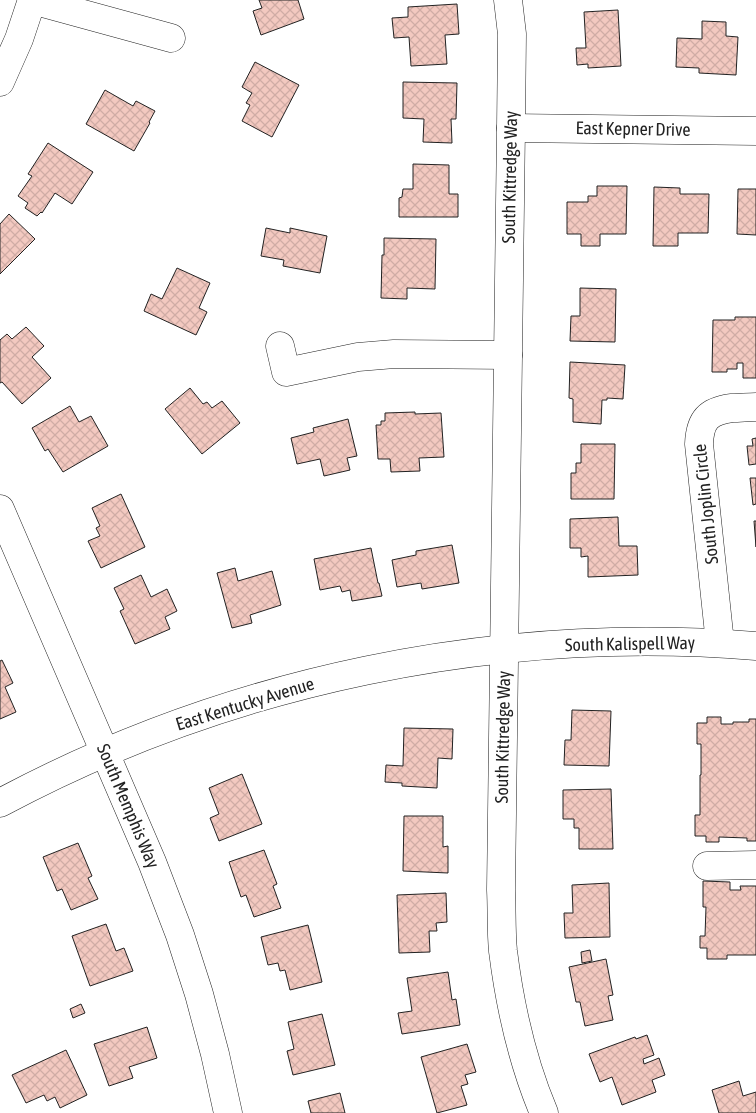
<svg xmlns="http://www.w3.org/2000/svg" width="756" height="1113" viewBox="0 0 756 1113" font-family="'Asap Condensed',sans-serif">
	<defs>
		<pattern id="building-cross-hatch" width="8" height="8" patternUnits="userSpaceOnUse" patternTransform="scale(1.25)"><rect width="8" height="8" fill="#f3c9c0"/><path d="M0 0l8 8M0 8l8-8" fill="none" stroke="#d0aca5"/></pattern>
	</defs>
	<rect width="100%" height="100%" fill="#fff"/>
	<!-- building -->
	<g fill="url(#building-cross-hatch)" stroke="#222">
		<path d="M259,0H298L304,19L261,35L253,11L262,8Z"/>
		<path d="M457,4L459,34L445,35L447,64L411,66L409,37L394,38L392,18L408,17V7Z"/>
		<path d="M618,10L621,66L588,68V64L577,65L576,48H586L584,12Z"/>
		<path d="M702,21L726,22V36L738,37L736,75L699,73V68L676,67L677,38L702,39Z"/>
		<path d="M255,62L299,85L272,137L242,121L250,105L246,103L252,93L242,87Z"/>
		<path d="M403,82L457,83L456,119H451L452,143L423,142L424,119L403,118Z"/>
		<path d="M105,90L133,106L136,101L155,111L149,122L150,123L134,151L86,124Z"/>
		<path d="M48,143L93,172L72,204L55,193L42,213L41,212L37,216L25,208L28,203L18,196L32,176L28,174Z"/>
		<path d="M413,164L449,165V194H458V217H399V198L402,197L403,189H413Z"/>
		<path d="M597,186H627L626,234H600V246H581V234H567V202H588V196H597Z"/>
		<path d="M654,187L680,188V194H709L708,233H678V246H653Z"/>
		<path d="M738,189H756V235L737,234Z"/>
		<path d="M9,214L35,239L0,274V224Z"/>
		<path d="M266,228L290,233V228L327,236L320,273L283,266L284,260L261,256Z"/>
		<path d="M384,238L436,239L435,289L407,288V299L381,298L382,255H384Z"/>
		<path d="M177,268L210,283L199,308L207,312L196,335L144,311L151,294L162,299Z"/>
		<path d="M580,288L616,289L615,342L570,341L571,316H580Z"/>
		<path d="M735,317H756V378H743V363H737V369H727V372H712L713,320H735Z"/>
		<path d="M26,327L44,346L32,357L51,378L22,404L2,382L0,383V340L7,334L12,339Z"/>
		<path d="M570,362L625,365L623,399L607,398V400H602L601,424L573,422V399L569,398Z"/>
		<path d="M190,388L203,404L207,402L212,408L222,401L240,423L202,454L165,409Z"/>
		<path d="M70,406L79,422L91,416L108,446L63,472L48,449L45,451L32,428Z"/>
		<path d="M415,412V414L441,413L444,457L419,458L420,471L391,472L390,459H378L376,425H381V421H385V413Z"/>
		<path d="M348,419L357,456L347,458L350,470L324,476L320,459L297,464L291,438L314,432L313,428Z"/>
		<path d="M756,438V464L749,465L747,446H753L752,439Z"/>
		<path d="M581,444H615L614,499H571V473H576V463H581Z"/>
		<path d="M750,478H756V504L753,505Z"/>
		<path d="M121,494L145,547L101,568L88,541L100,536L96,528L100,526L92,508Z"/>
		<path d="M618,517L619,546H637L638,575L588,577V556L581,557V548H570V519Z"/>
		<path d="M754,521H756V547Z"/>
		<path d="M452,545L459,583L422,589L421,583L397,587L392,560L416,555V551Z"/>
		<path d="M371,548L378,583H379L382,596L352,601L350,590L342,592L340,586L320,590L314,559Z"/>
		<path d="M235,568L238,581L272,571L281,605L250,615L252,623L232,628L217,573Z"/>
		<path d="M141,575L151,597L167,589L177,611L165,617L170,629L135,644L120,611L124,609L114,588Z"/>
		<path d="M2,660L13,683L5,687L16,712L0,719V661Z"/>
		<path d="M572,710L611,711L609,766L564,765L565,740H571Z"/>
		<path d="M707,717H721V724H733V722H749V719H756V841H747V838L719,837V842H706V836H695V815H700V775H701V744H697V723H707Z"/>
		<path d="M404,728L453,729L452,759L438,758L437,788L402,786V783L385,782L386,765L403,766Z"/>
		<path d="M242,774L262,824L219,841L210,818L219,814L209,788Z"/>
		<path d="M611,789L613,849H579V828H574V819H563V790Z"/>
		<path d="M404,816H443V847L448,846V873L403,871Z"/>
		<path d="M78,843L92,876L88,878L98,899L71,910L62,889L57,891L43,857Z"/>
		<path d="M264,850L277,884L273,886L281,908L254,917L246,895L241,897L229,862Z"/>
		<path d="M703,881L730,882V890H741L740,886H756V955H727V959H707V948H700V936H705L706,907H703Z"/>
		<path d="M609,883L610,937L565,938L564,913H573L572,885Z"/>
		<path d="M446,893L447,922L436,923L437,931H429L430,952L399,953L397,895Z"/>
		<path d="M106,924L116,951L124,948L133,971L90,986L72,936Z"/>
		<path d="M308,925L322,982L290,990L285,970L280,971L278,963L268,965L261,937Z"/>
		<path d="M590,950L592,961L582,963L581,952Z"/>
		<path d="M606,959L613,995L608,996L613,1020L585,1026L580,1002H576L569,967Z"/>
		<path d="M448,972L452,1000L456,999L460,1025L402,1034L398,1013L412,1011L407,978Z"/>
		<path d="M81,1004L85,1013L73,1018L70,1009Z"/>
		<path d="M322,1014L335,1065L293,1075L287,1051L294,1049L288,1022Z"/>
		<path d="M147,1027L157,1058L129,1067L133,1078L109,1086L94,1044Z"/>
		<path d="M647,1035L654,1055L643,1059L644,1064L659,1058L665,1075L652,1080L656,1092L622,1105L612,1077L600,1082L589,1054L635,1037L636,1039Z"/>
		<path d="M467,1044L476,1072L465,1075L468,1084L461,1086L467,1105L437,1113L421,1057Z"/>
		<path d="M66,1050L87,1095L60,1108L55,1097L47,1101L44,1095L26,1103L12,1075Z"/>
		<path d="M739,1081L743,1096L756,1092V1113H719L712,1090Z"/>
		<path d="M340,1093L345,1113H311L308,1101Z"/>
	</g>
	<g fill="none" stroke-linecap="round" stroke-linejoin="round">
		<defs>
			<g id="minor">
				<path d="M32,0L171,38"/>
				<path d="M508,0L512,34L511,128L501,890C502,910 501,931 503,951C510,1007 522,1061 544,1113"/>
				<path d="M0,82L19,39L32,0"/>
				<path d="M511,128L756,131"/>
				<path d="M280,346L286,372L358,357L394,354L508,355"/>
				<path d="M0,509L152,862L180,935L199,994L215,1054L228,1113"/>
				<path d="M720,643L699,444C700,420 708,411 732,408C740,408 748,407 756,407"/>
				<path d="M0,803C230,680 495,625 756,646"/>
				<path d="M707,866L756,865"/>
			</g>
		</defs>
		<!-- minor casing -->
		<use href="#minor" stroke="#222" stroke-width="29"/>
		<!-- minor -->
		<use href="#minor" stroke="#fff" stroke-width="28"/>
	</g>
	<g text-anchor="middle" stroke-width="4" stroke-linejoin="round" paint-order="stroke">
		<!-- street labels -->
		<g font-size="18" fill="#222" stroke="#fff">
			<text transform="translate(633 129) rotate(1)" y="6">East Kepner Drive</text>
			<text transform="translate(510 177) rotate(-89)" y="6">South Kittredge Way</text>
			<text transform="translate(706 504) rotate(-96)" y="6">South Joplin Circle</text>
			<text transform="translate(630 644) rotate(-1)" y="6">South Kalispell Way</text>
			<text transform="translate(245 704) rotate(-17)" y="6">East Kentucky Avenue</text>
			<text transform="translate(503 737) rotate(-89)" y="6">South Kittredge Way</text>
			<text transform="translate(128 806) rotate(67)" y="6">South Memphis Way</text>
		</g>
	</g>
</svg>
